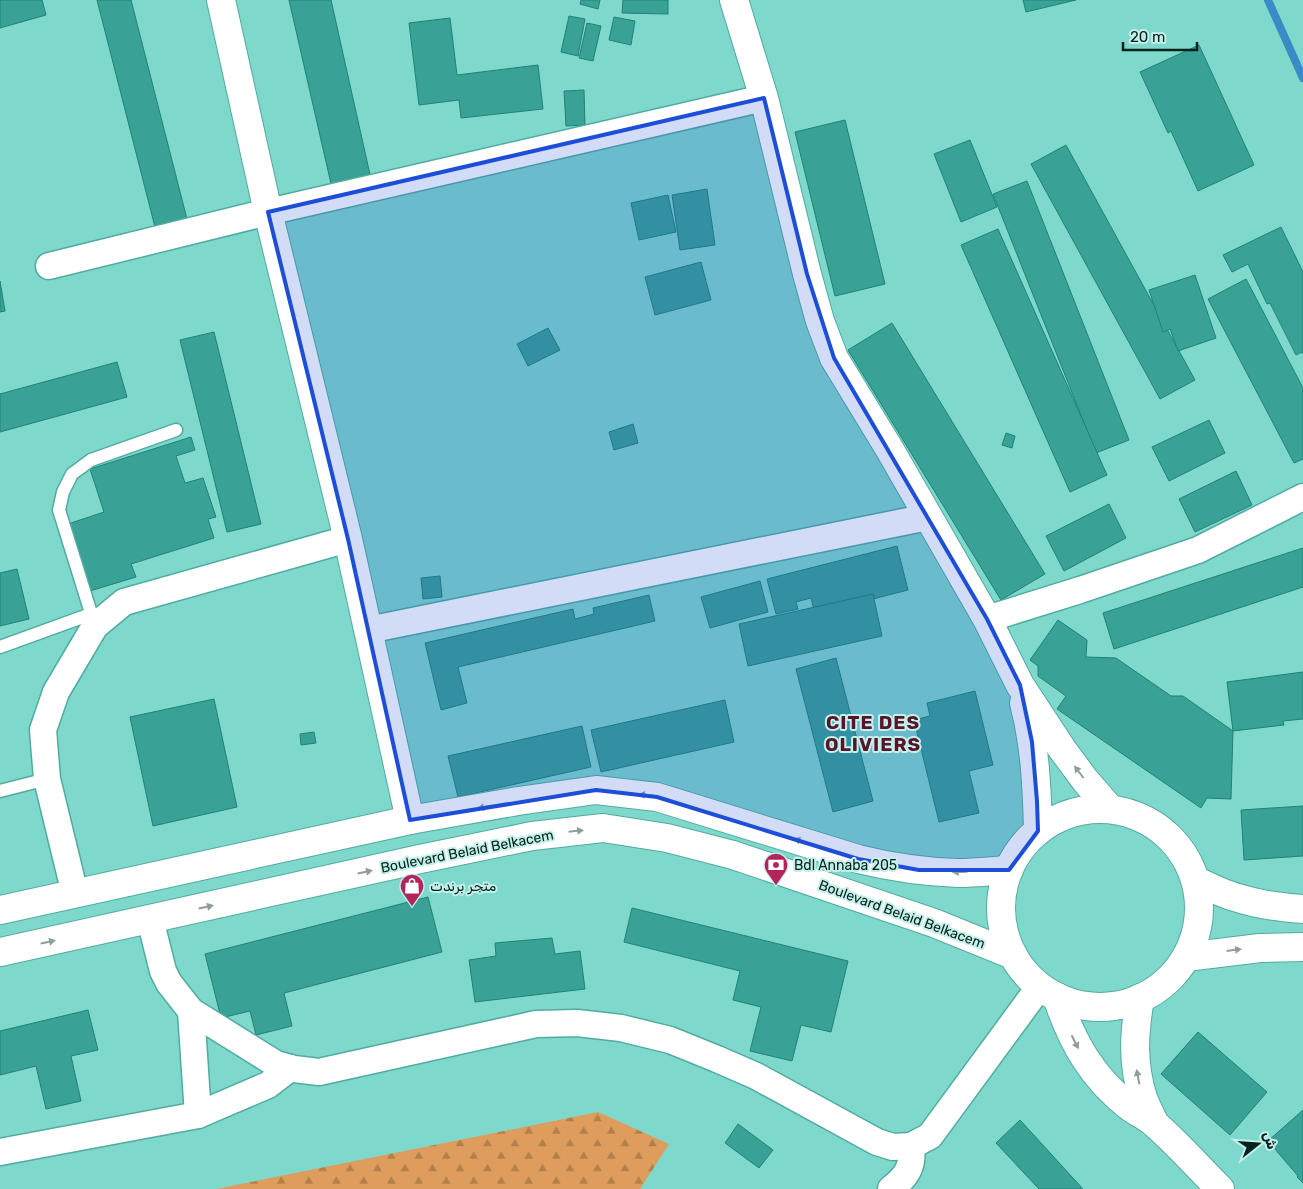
<svg xmlns="http://www.w3.org/2000/svg" width="1303" height="1189" viewBox="0 0 1303 1189" font-family="Rubik,'Noto Naskh Arabic',sans-serif">
	<defs>
		<pattern id="forest-firs" width="22" height="20" patternUnits="userSpaceOnUse" patternTransform="scale(1.25)"><rect width="22" height="20" fill="#de9d5c"/><path d="M5 1l3.5 6h-7zM16 11l3.5 6h-7z" fill="#b2804b"/></pattern>
	</defs>
	<rect width="100%" height="100%" fill="#7ed8cb"/>
	<!-- forest -->
	<path fill="url(#forest-firs)" d="M598,1112L669,1144L640,1189H216Z"/>
	<g fill="none" stroke-linecap="round" stroke-linejoin="round">
		<!-- stream -->
		<path stroke="#398bc7" stroke-width="8" d="M1268,0L1303,78"/>
	</g>
	<!-- building -->
	<g fill="#39a195" stroke="#1f8378">
		<path d="M0,0H42L46,15L0,28Z"/>
		<path d="M97,0H131L188,223L156,231Z"/>
		<path d="M289,0H331L371,179L332,188Z"/>
		<path d="M581,0H600L598,9L580,4Z"/>
		<path d="M623,0H668V14L622,13Z"/>
		<path d="M1023,0H1076L1026,12Z"/>
		<path d="M569,16L585,19L578,56L561,52Z"/>
		<path d="M614,17L635,21L631,45L609,40Z"/>
		<path d="M450,18L457,75L538,65L543,109L461,118L459,100L419,105L409,23Z"/>
		<path d="M587,23L601,26L593,61L579,58Z"/>
		<path d="M1199,45L1254,165L1198,191L1171,131L1168,133L1140,72Z"/>
		<path d="M584,90L585,125L566,126L564,91Z"/>
		<path d="M845,120L885,284L835,296L795,132Z"/>
		<path d="M970,140L997,207L961,222L934,154Z"/>
		<path d="M1066,145L1195,380L1160,399L1031,164Z"/>
		<path d="M1027,181L1129,440L1096,453L993,194Z"/>
		<path d="M707,189L715,245L680,250L672,195Z"/>
		<path d="M668,195L676,232L639,240L631,203Z"/>
		<path d="M1281,227L1303,272V354L1302,352L1296,355L1270,303L1267,304L1248,264L1232,272L1223,255Z"/>
		<path d="M998,229L1107,475L1070,492L961,245Z"/>
		<path d="M701,262L711,300L655,315L645,277Z"/>
		<path d="M1195,275L1216,338L1178,351L1170,329L1163,332L1149,290Z"/>
		<path d="M1246,279L1303,388V459L1294,463L1208,299Z"/>
		<path d="M0,281L5,311L0,312Z"/>
		<path d="M892,323L1045,574L1001,600L848,350Z"/>
		<path d="M548,328L560,350L528,366L517,344Z"/>
		<path d="M214,332L261,524L227,532L180,340Z"/>
		<path d="M117,362L127,397L0,432V394Z"/>
		<path d="M1209,420L1225,453L1169,481L1152,447Z"/>
		<path d="M633,424L638,443L614,450L609,432Z"/>
		<path d="M1006,433L1015,436L1012,448L1002,445Z"/>
		<path d="M191,437L195,450L176,456L185,483L203,478L216,517L208,519L214,538L131,564L136,577L90,591L68,524L104,512L90,469Z"/>
		<path d="M1236,471L1252,505L1195,532L1179,499Z"/>
		<path d="M1109,504L1126,538L1064,571L1046,536Z"/>
		<path d="M897,546L908,590L815,614L811,598L796,602L798,609L776,614L767,579Z"/>
		<path d="M1303,548V587L1114,649L1103,613Z"/>
		<path d="M17,569L29,619L0,626V573Z"/>
		<path d="M440,576L442,597L423,599L421,578Z"/>
		<path d="M760,581L768,612L710,628L701,597Z"/>
		<path d="M873,594L882,636L748,666L739,624Z"/>
		<path d="M649,595L655,621L458,667L467,703L441,710L425,643L573,609L575,619L594,614L593,608Z"/>
		<path d="M1058,620L1087,640L1086,657L1116,658L1171,696H1183L1233,731L1231,799L1207,798L1201,808L1057,709L1066,696L1038,676V666L1030,660Z"/>
		<path d="M836,658L873,801L833,812L796,669Z"/>
		<path d="M1303,672V719L1283,721L1284,725L1233,731L1227,682Z"/>
		<path d="M975,691L993,765L969,771L979,813L939,822L914,720L930,716L927,703Z"/>
		<path d="M214,699L237,807L153,826L130,717Z"/>
		<path d="M725,700L734,742L601,772L591,730Z"/>
		<path d="M582,726L591,767L458,797L448,756Z"/>
		<path d="M314,732L316,743L301,745L300,734Z"/>
		<path d="M1303,806V856L1244,860L1241,810Z"/>
		<path d="M428,897L442,952L284,993L292,1026L256,1035L250,1011L221,1018L205,954Z"/>
		<path d="M632,908L848,961L831,1032L801,1025L792,1061L750,1051L761,1007L733,1000L740,971L624,942Z"/>
		<path d="M552,938L555,954L580,951L585,989L475,1002L469,960L496,956L495,943Z"/>
		<path d="M88,1010L98,1050L71,1056L81,1101L46,1109L36,1066L0,1075V1031Z"/>
		<path d="M1198,1032L1267,1092L1230,1135L1161,1074Z"/>
		<path d="M1303,1110V1183L1297,1177L1298,1176L1268,1141Z"/>
		<path d="M1020,1120L1083,1189H1039L996,1143Z"/>
		<path d="M738,1124L773,1150L759,1168L725,1143Z"/>
	</g>
	<g fill="none" stroke-linecap="round" stroke-linejoin="round">
		<defs>
			<g id="lane">
				<path d="M95,626L59,510L63,492L72,474L91,460L176,430"/>
				<path d="M0,647L91,614"/>
				<path d="M0,791L47,779"/>
			</g>
			<g id="street">
				<path d="M49,266L268,212L764,98"/>
				<path d="M987,619L1080,590L1198,550L1303,497"/>
				<path d="M368,630L928,517"/>
				<path d="M75,894L47,779L43,730L56,692L95,626L124,602L348,539"/>
				<path d="M150,919L163,971L169,983L191,1011L276,1064L294,1069L319,1072L536,1024L577,1023L621,1028L670,1040L717,1059L756,1076L877,1142L893,1147L911,1146L930,1136L1040,986"/>
				<path d="M191,1011L198,1115"/>
				<path d="M0,1152L198,1115L268,1085L290,1068"/>
				<path d="M891,1189C906,1177 914,1167 911,1146"/>
			</g>
			<g id="secondary">
				<path d="M221,0L268,212L348,539L410,820"/>
				<path d="M734,0L764,98L807,274L820,321L834,358L890,450L987,619L1020,685L1062,749L1085,780L1110,809"/>
				<path d="M1024,703C1035,745 1037,788 1038,831"/>
				<path d="M1057,997C1072,1042 1092,1078 1130,1107C1138,1113 1148,1117 1155,1124C1178,1144 1198,1167 1220,1189"/>
				<path d="M1140,998C1134,1034 1132,1063 1143,1098C1146,1106 1150,1114 1154,1122"/>
			</g>
			<g id="primary">
				<circle cx="1100" cy="908" r="99"/>
				<path d="M1195,880C1209,887 1223,894 1238,898C1256,904 1284,908 1303,909"/>
				<path d="M0,910L410,820L518,801L596,790L657,797L858,859C891,867 924,872 958,873C975,873 992,871 1009,870"/>
				<path d="M0,952L420,859L532,836L603,828L667,838L733,855L934,923L1013,955"/>
				<path d="M1186,957L1260,948L1303,947"/>
			</g>
		</defs>
		<!-- lane casing -->
		<use href="#lane" stroke="#51aca0" stroke-width="15"/>
		<!-- street casing -->
		<use href="#street" stroke="#51aca0" stroke-width="29"/>
		<!-- secondary casing -->
		<use href="#secondary" stroke="#51aca0" stroke-width="30"/>
		<!-- primary casing -->
		<use href="#primary" stroke="#51aca0" stroke-width="30"/>
		<!-- lane -->
		<use href="#lane" stroke="#fff" stroke-width="12"/>
		<!-- street -->
		<use href="#street" stroke="#fff" stroke-width="26"/>
		<!-- secondary -->
		<use href="#secondary" stroke="#fff" stroke-width="28"/>
		<!-- primary -->
		<use href="#primary" stroke="#fff" stroke-width="28"/>
	</g>
	<!-- one-way arrows -->
	<defs><path id="oneway-solid" d="M-6-.8H1V-3.2L6.5 0L1 3.2V.8H-6Z" transform="scale(1.25)"/></defs>
	<g fill="#8e9c9a">
		<use href="#oneway-solid" transform="translate(1079 772) rotate(-127)"/>
		<use href="#oneway-solid" transform="translate(646 795) rotate(-174)"/>
		<use href="#oneway-solid" transform="translate(485 807) rotate(170)"/>
		<use href="#oneway-solid" transform="translate(576 831) rotate(-6)"/>
		<use href="#oneway-solid" transform="translate(801 841) rotate(-163)"/>
		<use href="#oneway-solid" transform="translate(365 872) rotate(-12)"/>
		<use href="#oneway-solid" transform="translate(960 872) rotate(179)"/>
		<use href="#oneway-solid" transform="translate(206 907) rotate(-12)"/>
		<use href="#oneway-solid" transform="translate(48 942) rotate(-12)"/>
		<use href="#oneway-solid" transform="translate(1234 950) rotate(-7)"/>
		<use href="#oneway-solid" transform="translate(1075 1042) rotate(63)"/>
		<use href="#oneway-solid" transform="translate(1138 1077) rotate(-101)"/>
	</g>
	<!-- marked area -->
	<path fill="#1d4ed8" fill-opacity="0.2" stroke="#1d4ed8" stroke-width="4" stroke-linejoin="round" d="M764,98L807,274L834,358L987,619L1020,685L1032,742L1037,801L1038,831L1009,870H919L858,859L657,797L596,790L410,820L348,539L268,212Z"/>
	<!-- icons -->
	<defs>
		<symbol id="bank-pin" viewBox="-11 -11 22 30"><path d="M0 17L-7.5 6A9.5 9.5 0 1 1 7.5 6Z" fill="#b3255a" stroke="#c5f0e9"/><path d="M-6-4H6V4H-6ZM0-2.3a2.3 2.3 0 1 0 0 4.6a2.3 2.3 0 1 0 0-4.6Z" fill="#fff"/></symbol>
		<symbol id="shop-pin" viewBox="-11 -11 22 30"><path d="M0 17L-7.5 6A9.5 9.5 0 1 1 7.5 6Z" fill="#b3255a" stroke="#c5f0e9"/><path d="M-5-2.5h2.3a2.7 3.5 0 0 1 5.4 0H5L5.5 6h-11ZM-1.5-2.5h3a1.5 2.3 0 0 0-3 0Z" fill="#fff"/></symbol>
	</defs>
	<g fill-rule="evenodd">
		<use href="#bank-pin" x="762" y="851" width="28" height="38"/>
		<use href="#shop-pin" x="398" y="872" width="28" height="38"/>
	</g>
	<g text-anchor="middle" stroke-width="4" stroke-linejoin="round" paint-order="stroke">
		<!-- street labels -->
		<g font-size="14" fill="#04221e" stroke="#c5f0e9">
			<text transform="translate(467 851) rotate(-11)" y="5">Boulevard Belaid Belkacem</text>
			<text transform="translate(902 914) rotate(20)" y="5">Boulevard Belaid Belkacem</text>
		</g>
		<!-- poi labels -->
		<g font-size="14" fill="#04221e" stroke="#c5f0e9" text-anchor="start">
			<text x="794" y="870">Bdl Annaba 205</text>
			<text x="430" y="891">متجر برندت</text>
		</g>
		<!-- district labels -->
		<g font-size="19" font-weight="bold" letter-spacing="1" fill="#58142b" stroke="#c5f0e9">
			<text x="873" y="729">CITE DES<tspan x="873" dy="22">OLIVIERS</tspan></text>
		</g>
	</g>
	<!-- north arrow -->
	<g transform="translate(1258 1144) rotate(73)" stroke="#c5f0e9" stroke-width="4" paint-order="stroke">
	<path d="M0-4L9 19L0 12L-9 19Z" fill="#04221e"/>
	<text y="-8" font-size="14" font-weight="bold" text-anchor="middle" fill="#04221e">ش</text>
	</g>
	<!-- scale -->
	<path d="M1123 42v8h74v-8" fill="none" stroke="#04221e" stroke-width="2.5"/>
	<text x="1130" y="42" font-size="15" fill="#04221e" stroke="#c5f0e9" stroke-width="4" paint-order="stroke">20 m</text>
</svg>
